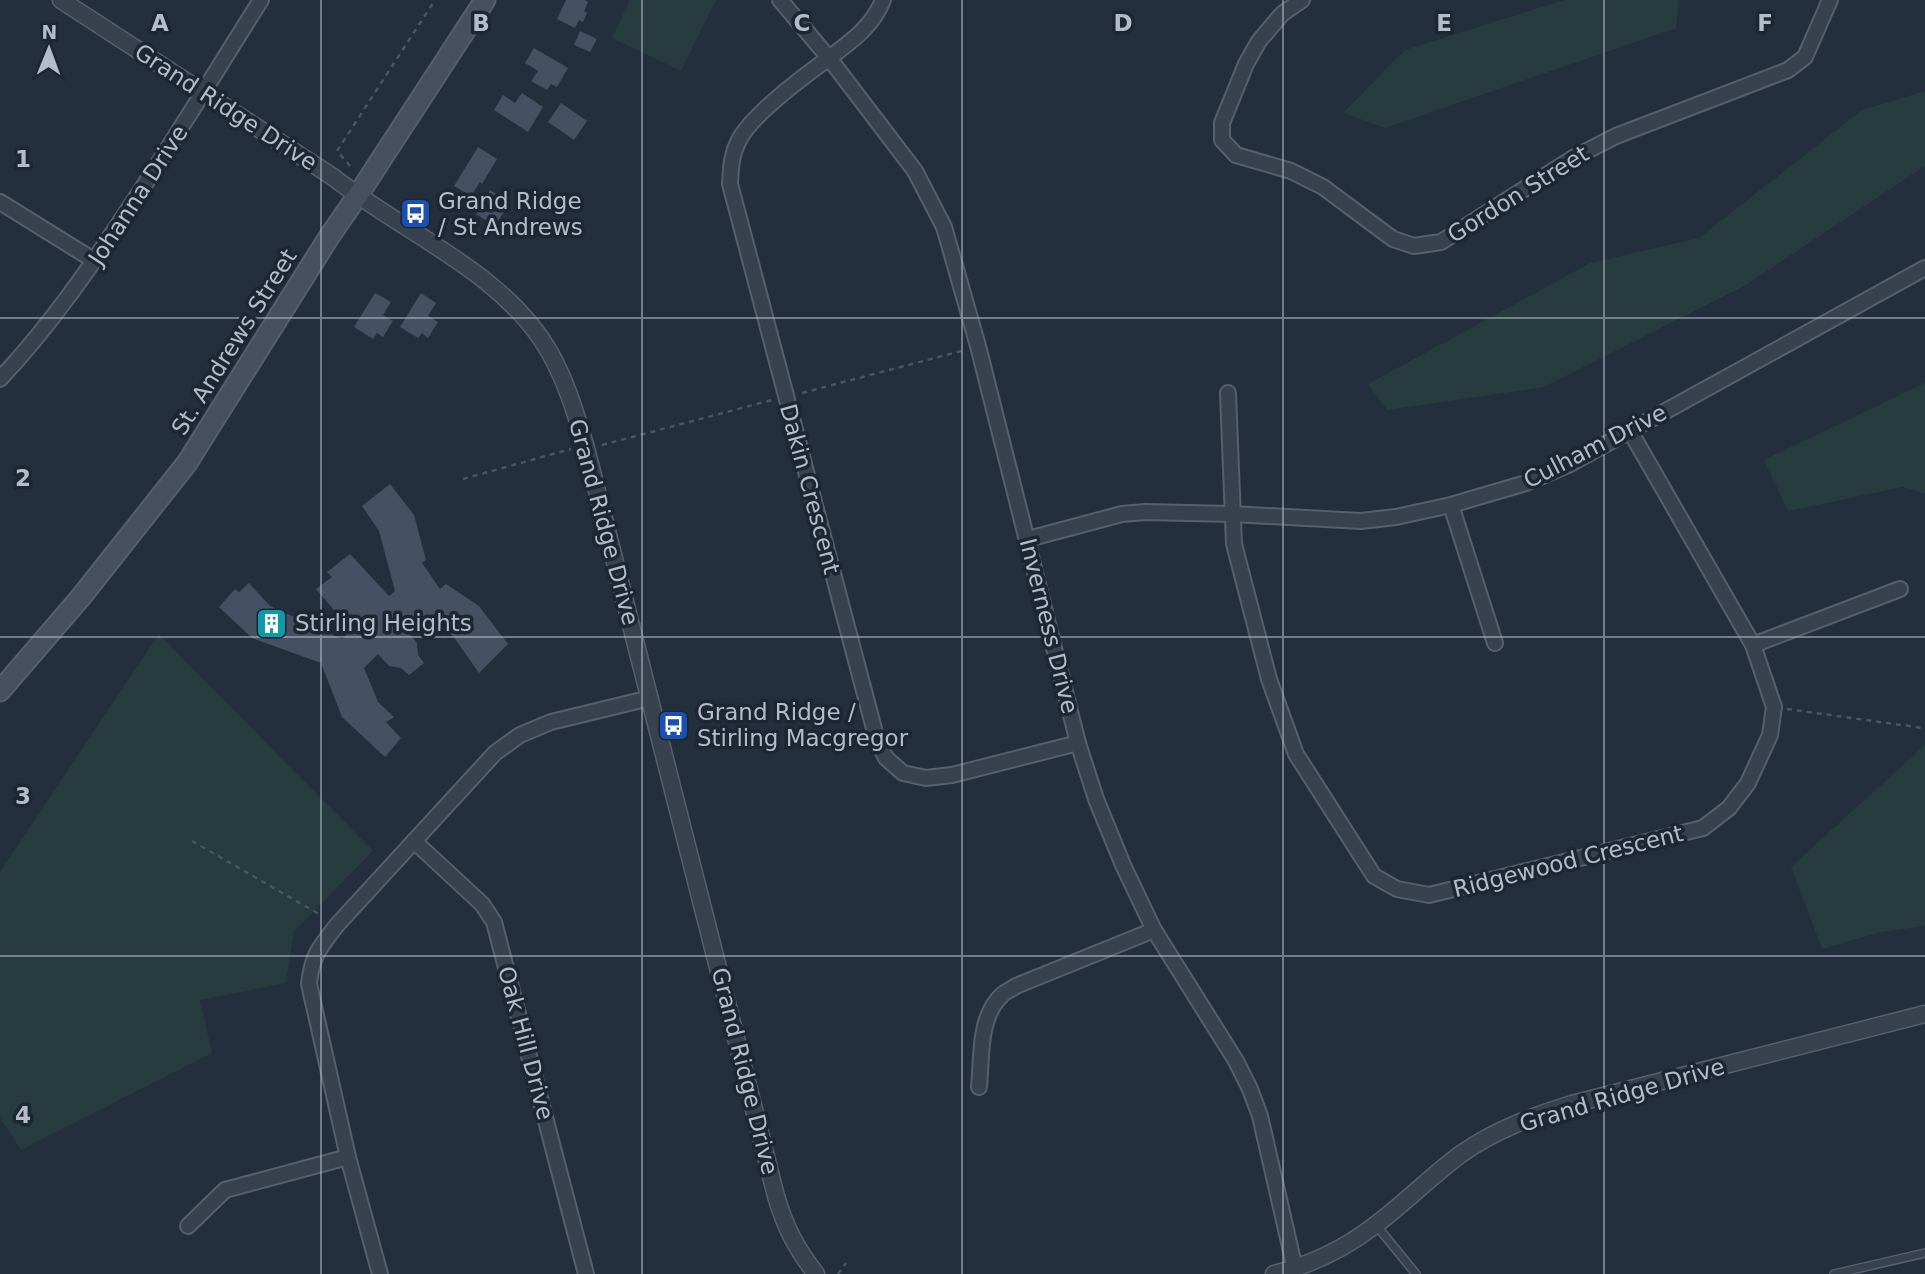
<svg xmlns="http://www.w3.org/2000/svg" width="1925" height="1274" viewBox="0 0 1925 1274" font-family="'DejaVu Sans',sans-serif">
	<rect width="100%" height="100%" fill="#242f3e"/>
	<!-- green -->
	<g fill="#263c3f">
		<path d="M630,0H716L681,71L612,38Z"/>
		<path d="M1564,0H1679L1676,28L1385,128L1343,113L1405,50Z"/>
		<path d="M1925,91V166L1746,285L1544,387L1387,410L1368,384L1590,263L1699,238L1862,110Z"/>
		<path d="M1925,383V494L1903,487L1788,511L1764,460Z"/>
		<path d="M159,634L373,851L294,931L286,983L200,1000L212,1053L21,1150L0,1118V872Z"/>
		<path d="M1925,745V926L1881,932L1822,949L1791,867Z"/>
	</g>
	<!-- building -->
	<g fill="#455162">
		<path d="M566,0H585L588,2L584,11L587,13L583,22L579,20L575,28L557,19Z"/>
		<path d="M580,31L597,39L590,52L574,45Z"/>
		<path d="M534,48L568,68L557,87L551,84L547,90L531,81L538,71L525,63Z"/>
		<path d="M522,93L543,107L528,132L494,110L503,95L515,103Z"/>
		<path d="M561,103L587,121L574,140L548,122Z"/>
		<path d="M478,147L497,159L482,184L480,182L471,196L454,186Z"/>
		<path d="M490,190L503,198L498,207L504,212L495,226L476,214Z"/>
		<path d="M375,293L391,302L383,315L393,321L383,337L377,333L373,339L354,327Z"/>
		<path d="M421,293L436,303L428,316L438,322L428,338L422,333L418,338L400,327Z"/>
		<path d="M390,484L414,515L426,560L422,563L440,589L446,584L479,606L508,644L479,673L453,636L423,617L406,630L417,643L418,655L424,663L409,675L401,668L389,666L378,654L364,668L378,702L394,717L386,722L401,738L385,757L342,717L321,663L252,638L219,607L235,589L239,592L249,583L270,606L342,639L351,630L316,589L332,577L327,572L350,554L389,596L395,591L379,531L362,506Z"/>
	</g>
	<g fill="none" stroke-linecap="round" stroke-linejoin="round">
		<defs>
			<g id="service">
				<path d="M1376,1225L1416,1274"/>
				<path d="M1834,1274L1925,1253"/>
			</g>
			<g id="minor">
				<path d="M780,0L829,58L915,171L944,227L978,346L1078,743L1096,799L1123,865L1154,930L1236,1061L1250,1089L1260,1116L1295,1269"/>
				<path d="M883,0C872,27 852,41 829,58C804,76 750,116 738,142C731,156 731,169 730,184L877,740L886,758L903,773L926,778L952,775L1078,743"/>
				<path d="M1302,0L1282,14L1259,41L1246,64L1222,123V140L1236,155L1291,171L1323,187L1393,239L1414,246L1441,242L1573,158L1616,136L1788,70L1805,57L1830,0"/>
				<path d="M0,202L95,261"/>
				<path d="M0,379C50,326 92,265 132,204C176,137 218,68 261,0"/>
				<path d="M1228,393L1234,544L1269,679L1296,754L1374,876L1397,889L1429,895L1703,828L1729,808L1748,783L1770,735L1774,707L1753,645L1630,431"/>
				<path d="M1451,505L1495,643"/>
				<path d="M1028,539L1122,514L1145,512L1232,514L1361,521L1396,517L1451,505L1526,483L1568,465L1925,268"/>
				<path d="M1753,645L1900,589"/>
				<path d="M414,841L482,904L494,922L586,1274"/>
				<path d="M979,1087C982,1058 978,1017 1002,995C1006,991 1012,989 1016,986L1154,930"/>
				<path d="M188,1226L225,1190L348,1157"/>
				<path d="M380,1274L348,1157L309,984C312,955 320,947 337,925L495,753L520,735L551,722L650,698"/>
			</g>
			<g id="tertiary">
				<path d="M61,0L333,177C404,233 505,273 550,353C567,383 576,415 586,448L776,1196C785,1227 796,1248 816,1274"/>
				<path d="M1274,1274C1310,1265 1344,1249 1374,1226C1404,1204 1431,1176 1461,1154C1495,1130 1533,1116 1572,1104L1925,1014"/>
			</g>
			<path id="secondary" d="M0,691L81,597L187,463L329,237L358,195L485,0"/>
		</defs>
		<!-- service casing -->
		<use href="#service" stroke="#565f6c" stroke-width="10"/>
		<!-- minor casing -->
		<use href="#minor" stroke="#565f6c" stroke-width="18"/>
		<!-- tertiary casing -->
		<use href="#tertiary" stroke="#565f6c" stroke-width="19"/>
		<!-- secondary casing -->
		<use href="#secondary" stroke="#565f6c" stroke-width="23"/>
		<!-- path -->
		<g stroke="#44595c" stroke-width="2.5" stroke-dasharray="5 5" stroke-linecap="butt">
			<path d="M350,166L337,151L435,0"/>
			<path d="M802,393L965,350"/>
			<path d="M602,445L772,400"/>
			<path d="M463,479L571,449"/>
			<path d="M1787,709L1923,728"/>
			<path d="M192,841L319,914"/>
			<path d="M838,1274L846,1263"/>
		</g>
		<!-- service -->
		<use href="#service" stroke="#38414e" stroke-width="7"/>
		<!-- minor -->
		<use href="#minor" stroke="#38414e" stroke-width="14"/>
		<!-- tertiary -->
		<use href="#tertiary" stroke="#38414e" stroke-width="16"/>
		<!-- secondary -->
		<use href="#secondary" stroke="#465061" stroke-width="19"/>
	</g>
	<!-- grid -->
	<path fill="none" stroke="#b4bcc9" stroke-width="2" stroke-opacity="0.55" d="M321,0V1274M642,0V1274M962,0V1274M1283,0V1274M1604,0V1274M0,318H1925M0,637H1925M0,956H1925"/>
	<!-- icons -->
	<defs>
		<symbol id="bus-square" viewBox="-11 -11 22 22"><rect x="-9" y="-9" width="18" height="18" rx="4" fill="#1a4fb4" stroke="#1d2633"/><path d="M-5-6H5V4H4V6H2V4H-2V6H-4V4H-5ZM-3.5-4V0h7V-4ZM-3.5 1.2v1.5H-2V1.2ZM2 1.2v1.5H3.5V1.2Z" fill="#fff"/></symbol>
		<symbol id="building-square" viewBox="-11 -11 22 22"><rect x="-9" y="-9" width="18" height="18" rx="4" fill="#0f9aa8" stroke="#1d2633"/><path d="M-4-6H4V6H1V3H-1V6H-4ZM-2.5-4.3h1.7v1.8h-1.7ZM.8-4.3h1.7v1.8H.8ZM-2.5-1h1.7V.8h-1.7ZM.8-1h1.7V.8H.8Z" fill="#fff"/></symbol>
	</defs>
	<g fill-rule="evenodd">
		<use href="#bus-square" x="398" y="196" width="35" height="35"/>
		<use href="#building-square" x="254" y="606" width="35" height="35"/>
		<use href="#bus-square" x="656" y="708" width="35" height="35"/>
	</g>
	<g text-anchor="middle" stroke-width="7" stroke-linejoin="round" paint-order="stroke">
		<!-- street labels -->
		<g font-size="23" fill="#b4bcc9" stroke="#1d2633">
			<text transform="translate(226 107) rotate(33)" y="8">Grand Ridge Drive</text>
			<text transform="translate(1518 194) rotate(-32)" y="8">Gordon Street</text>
			<text transform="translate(138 195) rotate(-57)" y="8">Johanna Drive</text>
			<text transform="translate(234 342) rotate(-58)" y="8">St. Andrews Street</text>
			<text transform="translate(1595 446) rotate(-27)" y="8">Culham Drive</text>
			<text transform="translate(810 489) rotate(75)" y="8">Dakin Crescent</text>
			<text transform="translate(604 522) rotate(75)" y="8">Grand Ridge Drive</text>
			<text transform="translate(1049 626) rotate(76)" y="8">Inverness Drive</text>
			<text transform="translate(1568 861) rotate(-14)" y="8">Ridgewood Crescent</text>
			<text transform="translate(526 1043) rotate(75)" y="8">Oak Hill Drive</text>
			<text transform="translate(745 1071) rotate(76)" y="8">Grand Ridge Drive</text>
			<text transform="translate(1622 1095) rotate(-16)" y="8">Grand Ridge Drive</text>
		</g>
		<!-- poi labels -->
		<g font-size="23" fill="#b4bcc9" stroke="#1d2633" text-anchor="start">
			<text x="438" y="209">Grand Ridge<tspan x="438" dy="26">/ St Andrews</tspan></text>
			<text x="295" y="631">Stirling Heights</text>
			<text x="697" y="720">Grand Ridge /<tspan x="697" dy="26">Stirling Macgregor</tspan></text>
		</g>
	</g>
	<g font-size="23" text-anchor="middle" font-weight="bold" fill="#b4bcc9" stroke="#1d2633" stroke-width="7" stroke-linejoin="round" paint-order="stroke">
		<text x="160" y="31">A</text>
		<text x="481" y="31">B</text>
		<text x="802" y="31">C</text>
		<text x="1123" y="31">D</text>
		<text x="1444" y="31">E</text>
		<text x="1765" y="31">F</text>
		<text x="23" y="167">1</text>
		<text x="23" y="486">2</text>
		<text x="23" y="804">3</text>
		<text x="23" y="1123">4</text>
	</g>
	<!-- north arrow -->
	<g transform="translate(49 49) rotate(1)" stroke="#1d2633" stroke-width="5" paint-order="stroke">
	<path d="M0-5L12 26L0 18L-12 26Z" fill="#b4bcc9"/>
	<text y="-10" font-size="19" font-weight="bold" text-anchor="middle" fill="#b4bcc9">N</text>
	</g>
</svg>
